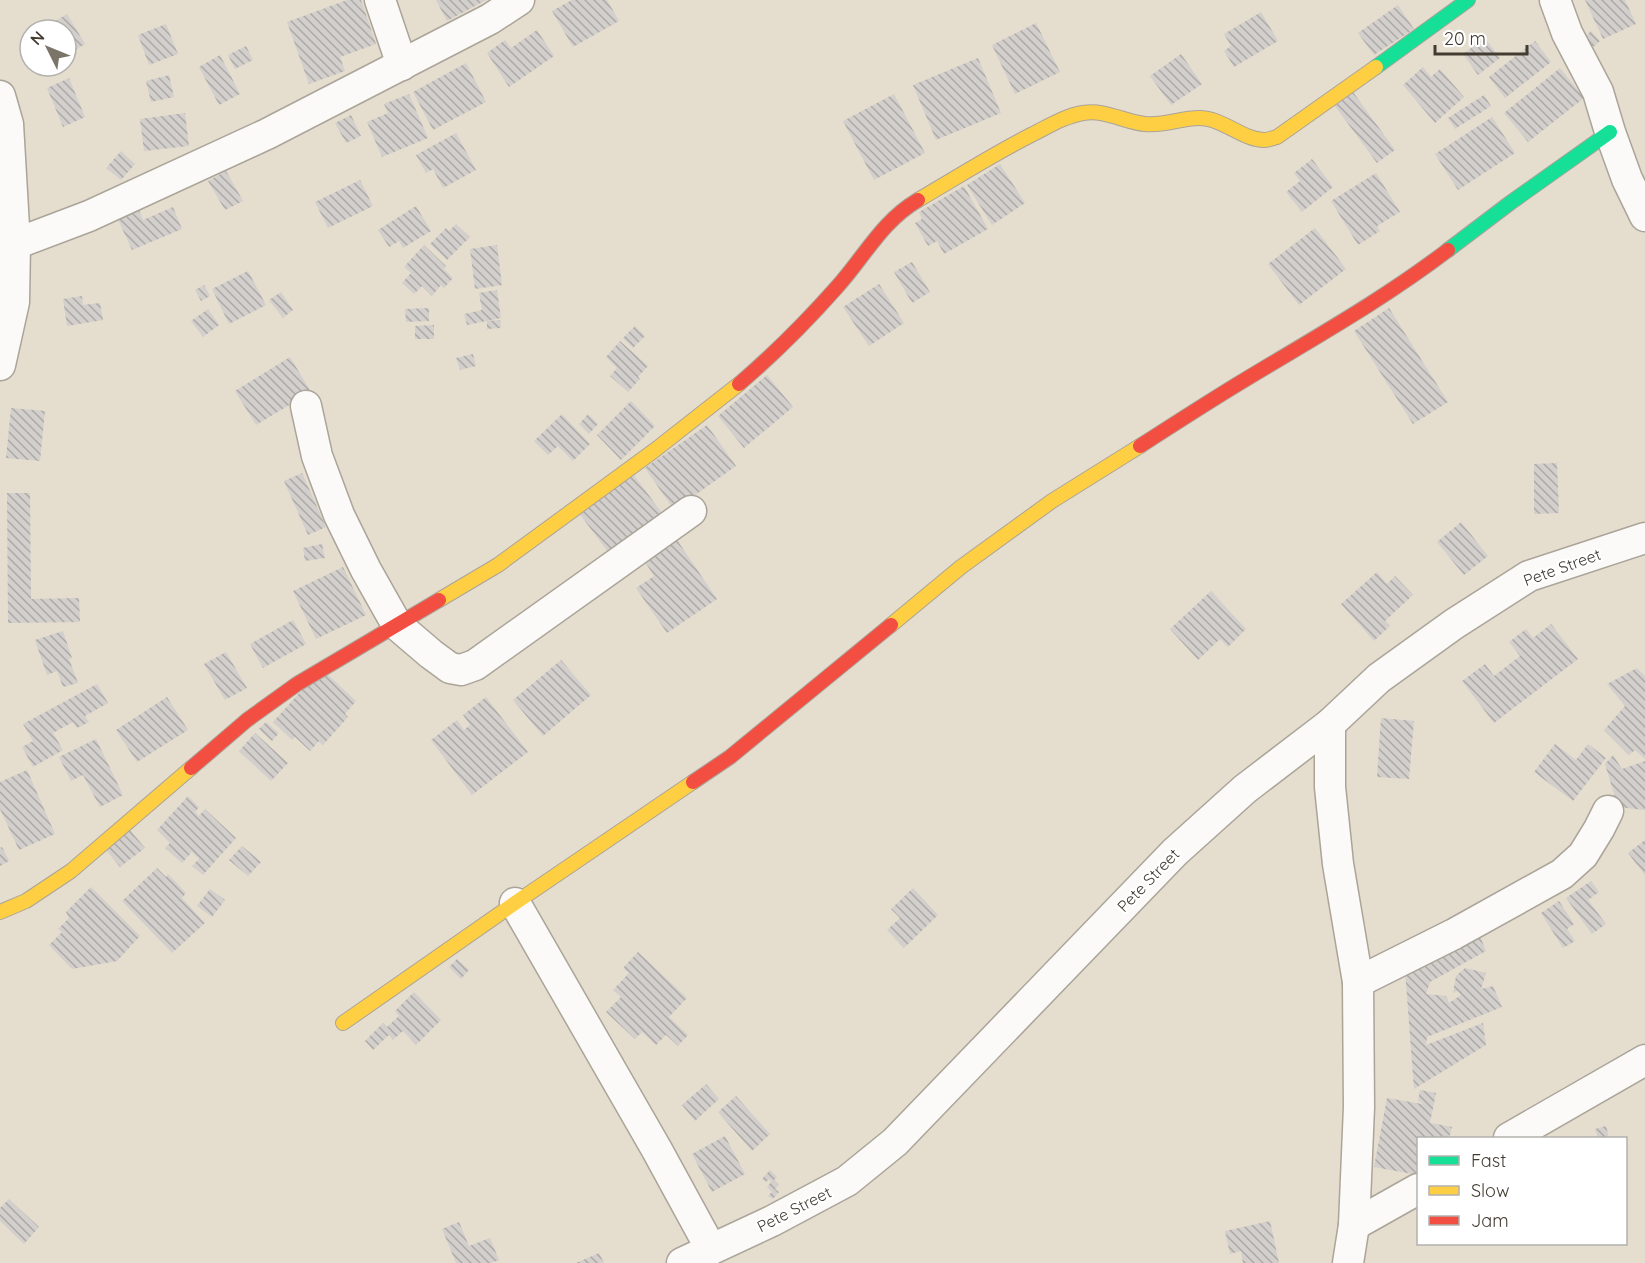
<svg xmlns="http://www.w3.org/2000/svg" width="1645" height="1263" viewBox="0 0 1645 1263" font-family="Quicksand,sans-serif">
	<defs>
		<pattern id="building-back-hatch" width="6" height="6" patternUnits="userSpaceOnUse" patternTransform="scale(1.5)"><rect width="6" height="6" fill="#d2cfcc"/><path d="M-1 5l2 2M0 0l6 6M5-1l2 2" fill="none" stroke="#aca9a6"/></pattern>
	</defs>
	<rect width="100%" height="100%" fill="#e5ddce"/>
	<!-- building -->
	<g fill="url(#building-back-hatch)">
		<path d="M347,0H361L376,44L340,57L345,71L309,84L287,22Z"/>
		<path d="M436,0H486L447,21Z"/>
		<path d="M572,0H607L619,21L573,47L552,11Z"/>
		<path d="M1585,0H1625L1636,24L1603,39Z"/>
		<path d="M1398,5L1414,29L1374,55L1358,33Z"/>
		<path d="M1261,12L1278,41L1234,67L1224,51L1231,46L1224,34Z"/>
		<path d="M67,14L85,44L66,56V30H41Z"/>
		<path d="M1036,23L1060,72L1015,94L992,45Z"/>
		<path d="M166,24L178,54L149,65L138,35Z"/>
		<path d="M537,30L554,56L509,87L487,53L505,40L511,48Z"/>
		<path d="M1591,31L1600,41L1593,47L1584,38Z"/>
		<path d="M1485,38L1500,58L1478,75L1463,54Z"/>
		<path d="M1535,41L1551,62L1505,98L1489,77Z"/>
		<path d="M246,46L253,60L235,69L228,55Z"/>
		<path d="M1181,54L1202,84L1171,105L1150,76Z"/>
		<path d="M220,55L240,94L219,105L199,67Z"/>
		<path d="M978,58L1001,113L936,140L913,85Z"/>
		<path d="M466,63L486,102L433,130L413,92Z"/>
		<path d="M1423,67L1431,77L1440,69L1464,97L1435,123L1403,85Z"/>
		<path d="M1560,68L1584,98L1528,142L1504,113Z"/>
		<path d="M169,75L174,97L151,102L146,81Z"/>
		<path d="M69,78L85,117L63,127L47,88Z"/>
		<path d="M1353,92L1395,150L1377,163L1335,106Z"/>
		<path d="M409,94L428,138L382,157L367,122L388,113L384,104Z"/>
		<path d="M894,94L925,153L874,180L843,121Z"/>
		<path d="M1484,95L1491,106L1455,129L1448,118Z"/>
		<path d="M185,113L189,146L144,151L140,119Z"/>
		<path d="M351,115L361,136L346,143L335,123Z"/>
		<path d="M1492,117L1515,153L1458,190L1435,154Z"/>
		<path d="M456,133L476,170L443,188L433,169L426,173L416,155Z"/>
		<path d="M121,151L135,164L121,180L106,168Z"/>
		<path d="M1312,159L1333,187L1302,212L1286,192L1300,181L1294,173Z"/>
		<path d="M1000,164L1025,203L992,225L967,185Z"/>
		<path d="M226,171L243,201L225,210L208,181Z"/>
		<path d="M1376,173L1400,212L1377,226L1380,231L1358,245L1331,201Z"/>
		<path d="M360,180L373,206L328,228L315,202Z"/>
		<path d="M964,186L988,229L944,254L937,241L928,246L915,223L922,219L919,212Z"/>
		<path d="M137,205L143,220L173,207L182,229L132,250L116,215Z"/>
		<path d="M416,206L431,231L403,248L399,241L389,247L378,230Z"/>
		<path d="M456,224L470,237L447,260L430,244L446,228L449,231Z"/>
		<path d="M1315,228L1346,269L1299,305L1268,264Z"/>
		<path d="M424,245L446,266L444,269L453,278L444,288L441,285L432,296L422,286L414,294L402,283L411,273L404,267Z"/>
		<path d="M497,245L502,285L475,289L470,249Z"/>
		<path d="M912,262L930,292L912,303L894,272Z"/>
		<path d="M248,271L266,305L229,324L212,289Z"/>
		<path d="M879,284L904,323L869,346L843,307Z"/>
		<path d="M204,285L210,296L201,301L195,290Z"/>
		<path d="M497,290L501,318L467,325L464,314L482,310L479,293Z"/>
		<path d="M281,292L293,310L283,318L269,300Z"/>
		<path d="M82,296L83,305L100,303L103,320L67,326L63,299Z"/>
		<path d="M429,308V321L406,322L405,309Z"/>
		<path d="M1389,308L1448,402L1413,424L1354,331Z"/>
		<path d="M208,309L219,325L203,337L191,321Z"/>
		<path d="M500,320L501,328L487,329V321Z"/>
		<path d="M434,325V339H415V326Z"/>
		<path d="M635,326L645,336L633,348L623,338Z"/>
		<path d="M620,341L648,366L638,377L640,379L628,392L610,376L617,368L606,357Z"/>
		<path d="M473,354L476,366L460,370L456,358Z"/>
		<path d="M290,357L311,392L256,425L235,391Z"/>
		<path d="M767,375L793,407L744,448L718,416Z"/>
		<path d="M631,401L655,426L621,460L597,435Z"/>
		<path d="M11,408L45,411L40,461L6,458Z"/>
		<path d="M562,414L590,444L573,461L558,446L548,455L534,441Z"/>
		<path d="M588,414L598,424L589,434L579,424Z"/>
		<path d="M707,425L736,466L674,510L645,468Z"/>
		<path d="M1557,463L1559,513L1534,514V464Z"/>
		<path d="M302,473L326,527L308,535L284,481Z"/>
		<path d="M633,474L662,513L608,552L579,513Z"/>
		<path d="M7,493H30L31,599L79,598L80,622L8,623Z"/>
		<path d="M1461,522L1488,556L1464,575L1437,542Z"/>
		<path d="M675,537L717,599L667,633L636,588L654,576L643,559Z"/>
		<path d="M322,544L325,558L305,561L303,548Z"/>
		<path d="M343,567L366,615L316,639L293,591Z"/>
		<path d="M1377,572L1387,584L1395,576L1413,595L1385,621L1390,626L1374,641L1341,604Z"/>
		<path d="M1211,591L1246,629L1228,647L1220,639L1198,660L1170,629Z"/>
		<path d="M293,620L306,644L263,668L250,644Z"/>
		<path d="M1551,624L1578,659L1494,723L1462,681L1485,664L1494,676L1520,656L1509,642L1526,629L1533,638Z"/>
		<path d="M63,631L72,658L69,659L78,683L63,687L57,671L47,675L35,640Z"/>
		<path d="M226,652L247,688L225,700L204,664Z"/>
		<path d="M561,660L591,695L543,736L513,700Z"/>
		<path d="M1637,668L1645,676V759L1635,750L1629,755L1604,730L1625,706L1607,684Z"/>
		<path d="M327,674L356,701L345,714L348,717L323,745L319,741L310,751L295,737L292,740L273,722L303,689Z"/>
		<path d="M97,684L108,703L85,716L89,722L77,728L73,722L53,733L63,750L33,767L22,747L33,741L23,724Z"/>
		<path d="M167,697L188,730L137,762L116,730Z"/>
		<path d="M486,697L528,752L472,795L431,740L457,720L464,730L470,725L463,715Z"/>
		<path d="M1381,718L1414,721L1409,779L1377,777Z"/>
		<path d="M266,722L279,733L272,741L259,729Z"/>
		<path d="M255,733L288,763L271,781L239,751Z"/>
		<path d="M96,739L123,795L100,807L83,775L71,781L59,757Z"/>
		<path d="M1555,744L1576,760L1588,744L1606,758L1573,801L1534,772Z"/>
		<path d="M1613,755L1622,769L1645,761V810L1618,807L1605,764Z"/>
		<path d="M27,770L55,834L19,850L0,809V782Z"/>
		<path d="M188,796L199,807L195,812L199,816L205,809L236,838L203,875L192,866L199,859L192,852L182,863L165,848L170,843L157,830Z"/>
		<path d="M130,830L145,848L120,867L106,850Z"/>
		<path d="M1645,840V875L1628,853Z"/>
		<path d="M242,846L261,862L248,876L229,860Z"/>
		<path d="M2,847L9,861L0,866V848Z"/>
		<path d="M157,868L166,877L168,874L186,893L182,898L205,923L172,953L122,901Z"/>
		<path d="M1591,881L1599,892L1588,900L1606,924L1592,934L1566,898Z"/>
		<path d="M91,887L140,936L117,961L72,969L49,945L62,932L58,929L69,918L66,912Z"/>
		<path d="M913,888L938,915L904,948L887,930L900,918L891,909Z"/>
		<path d="M210,889L225,900L212,917L197,906Z"/>
		<path d="M1559,901L1574,924L1567,929L1575,941L1563,948L1541,913Z"/>
		<path d="M1478,931L1486,951L1430,982L1426,994L1446,996L1449,1003L1461,995L1457,991L1453,993L1456,976L1465,968L1486,973L1481,989L1493,986L1502,1007L1427,1037L1426,1045L1483,1023L1486,1045L1414,1089L1405,970Z"/>
		<path d="M638,952L687,998L669,1017L688,1035L678,1046L666,1035L656,1045L642,1032L635,1039L606,1012L621,997L613,990L629,973L623,968Z"/>
		<path d="M457,959L469,970L461,979L449,967Z"/>
		<path d="M414,992L441,1020L416,1045L403,1031L393,1040L389,1035L373,1050L365,1041L383,1023L387,1027L399,1016L395,1011Z"/>
		<path d="M706,1084L719,1099L695,1121L682,1105Z"/>
		<path d="M1420,1090L1436,1093L1430,1123L1452,1127L1449,1138H1418V1175L1374,1167L1387,1098L1422,1104V1102L1418,1101Z"/>
		<path d="M736,1096L770,1134L752,1151L718,1112Z"/>
		<path d="M1606,1126L1609,1138H1598L1595,1129Z"/>
		<path d="M725,1136L745,1174L712,1192L692,1154Z"/>
		<path d="M770,1170L777,1177L774,1180L779,1185L775,1189L779,1192L773,1199L768,1196L772,1192L767,1187L771,1182L769,1179L766,1182L762,1179Z"/>
		<path d="M9,1199L39,1227L24,1244L0,1221V1208Z"/>
		<path d="M1270,1221L1279,1263H1243L1241,1251L1230,1254L1225,1231Z"/>
		<path d="M459,1222L469,1246L490,1238L499,1260L491,1263H456L442,1229Z"/>
		<path d="M599,1253L604,1263H576Z"/>
	</g>
	<g fill="none" stroke-linecap="round" stroke-linejoin="round">
		<defs>
			<g id="street">
				<path d="M380,0L402,65"/>
				<path d="M1555,0L1567,33L1598,92L1610,132L1627,179L1645,216"/>
				<path d="M0,96L8,124L15,244L14,302L0,365"/>
				<path d="M15,244L89,216L267,134L490,19L519,0"/>
				<path d="M306,406L317,456L339,515L366,570L397,625L431,654L450,668L461,670L475,665L691,511"/>
				<path d="M1330,724V787L1338,864L1358,982L1359,1107L1354,1225L1348,1263"/>
				<path d="M515,903L657,1150L711,1249"/>
				<path d="M1358,982L1454,934L1562,874L1583,855L1599,829L1608,811"/>
				<path d="M1509,1138L1645,1060"/>
				<path d="M1354,1225L1418,1189"/>
				<path d="M682,1263L772,1221L847,1181L895,1142L1175,852L1245,789L1330,724L1379,678L1454,624L1529,576L1645,538"/>
			</g>
			<g id="fast">
				<path d="M1376,67L1468,0"/>
				<path d="M1448,250L1510,203L1610,132"/>
			</g>
			<g id="slow">
				<path d="M918,200C956,178 993,154 1033,134C1049,126 1065,116 1083,113C1105,109 1124,122 1145,124C1164,126 1181,118 1199,118C1223,118 1243,140 1264,140C1268,140 1273,138 1277,137L1376,67"/>
				<path d="M439,600L498,565L655,450L739,384"/>
				<path d="M891,625L961,567L1052,501L1140,446"/>
				<path d="M0,912L26,901L71,871L191,768"/>
				<path d="M343,1023L515,903L693,782"/>
			</g>
			<g id="jam">
				<path d="M739,384C774,354 807,321 837,287C865,256 881,222 918,200"/>
				<path d="M1140,446C1171,426 1202,406 1233,387C1305,343 1380,302 1448,250"/>
				<path d="M191,768L247,720L297,684L439,600"/>
				<path d="M693,782L730,757L891,625"/>
			</g>
		</defs>
		<!-- street casing -->
		<use href="#street" stroke="#aaa499" stroke-width="33"/>
		<!-- fast casing -->
		<use href="#fast" stroke="#aaa499" stroke-width="16"/>
		<!-- slow casing -->
		<use href="#slow" stroke="#aaa499" stroke-width="16"/>
		<!-- jam casing -->
		<use href="#jam" stroke="#aaa499" stroke-width="16"/>
		<!-- street -->
		<use href="#street" stroke="#fbfaf8" stroke-width="30"/>
		<!-- fast -->
		<use href="#fast" stroke="#16e098" stroke-width="14"/>
		<!-- slow -->
		<use href="#slow" stroke="#ffcf43" stroke-width="14"/>
		<!-- jam -->
		<use href="#jam" stroke="#f24e42" stroke-width="14"/>
	</g>
	<g text-anchor="middle" stroke-width="4.5" stroke-linejoin="round" paint-order="stroke">
		<!-- street labels -->
		<g font-size="16" fill="#423c31" stroke="#fff">
			<text transform="translate(1562 567) rotate(-20)" y="6">Pete Street</text>
			<text transform="translate(1148 880) rotate(-46)" y="6">Pete Street</text>
			<text transform="translate(794 1209) rotate(-27)" y="6">Pete Street</text>
		</g>
	</g>
	<!-- legend -->
	<rect x="1417" y="1137" width="210" height="108" fill="#ffffff" stroke="#b3b1ad" stroke-width="1.5"/>
	<rect x="1429" y="1156" width="30" height="9" fill="#16e098" stroke="#b3b1ad" stroke-width="1.5"/>
	<text x="1471" y="1167" font-size="18" fill="#423c31">Fast</text>
	<rect x="1429" y="1186" width="30" height="9" fill="#ffcf43" stroke="#b3b1ad" stroke-width="1.5"/>
	<text x="1471" y="1197" font-size="18" fill="#423c31">Slow</text>
	<rect x="1429" y="1216" width="30" height="9" fill="#f24e42" stroke="#b3b1ad" stroke-width="1.5"/>
	<text x="1471" y="1227" font-size="18" fill="#423c31">Jam</text>
	<!-- north arrow -->
	<g transform="translate(48 48) rotate(313)"><circle r="28" fill="#ffffff" stroke="#b3b1ad" stroke-width="1.5"/>
	<path d="M0-4.5L10 22L0 15L-10 22Z" fill="#7b7468"/>
	<text y="-9" font-size="16" font-weight="bold" text-anchor="middle" fill="#423c31">N</text>
	</g>
	<!-- scale -->
	<path d="M1435 45v9h92v-9" fill="none" stroke="#423c31" stroke-width="3"/>
	<text x="1444" y="45" font-size="18" fill="#423c31" stroke="#ffffff" stroke-width="4.5" paint-order="stroke">20 m</text>
</svg>
